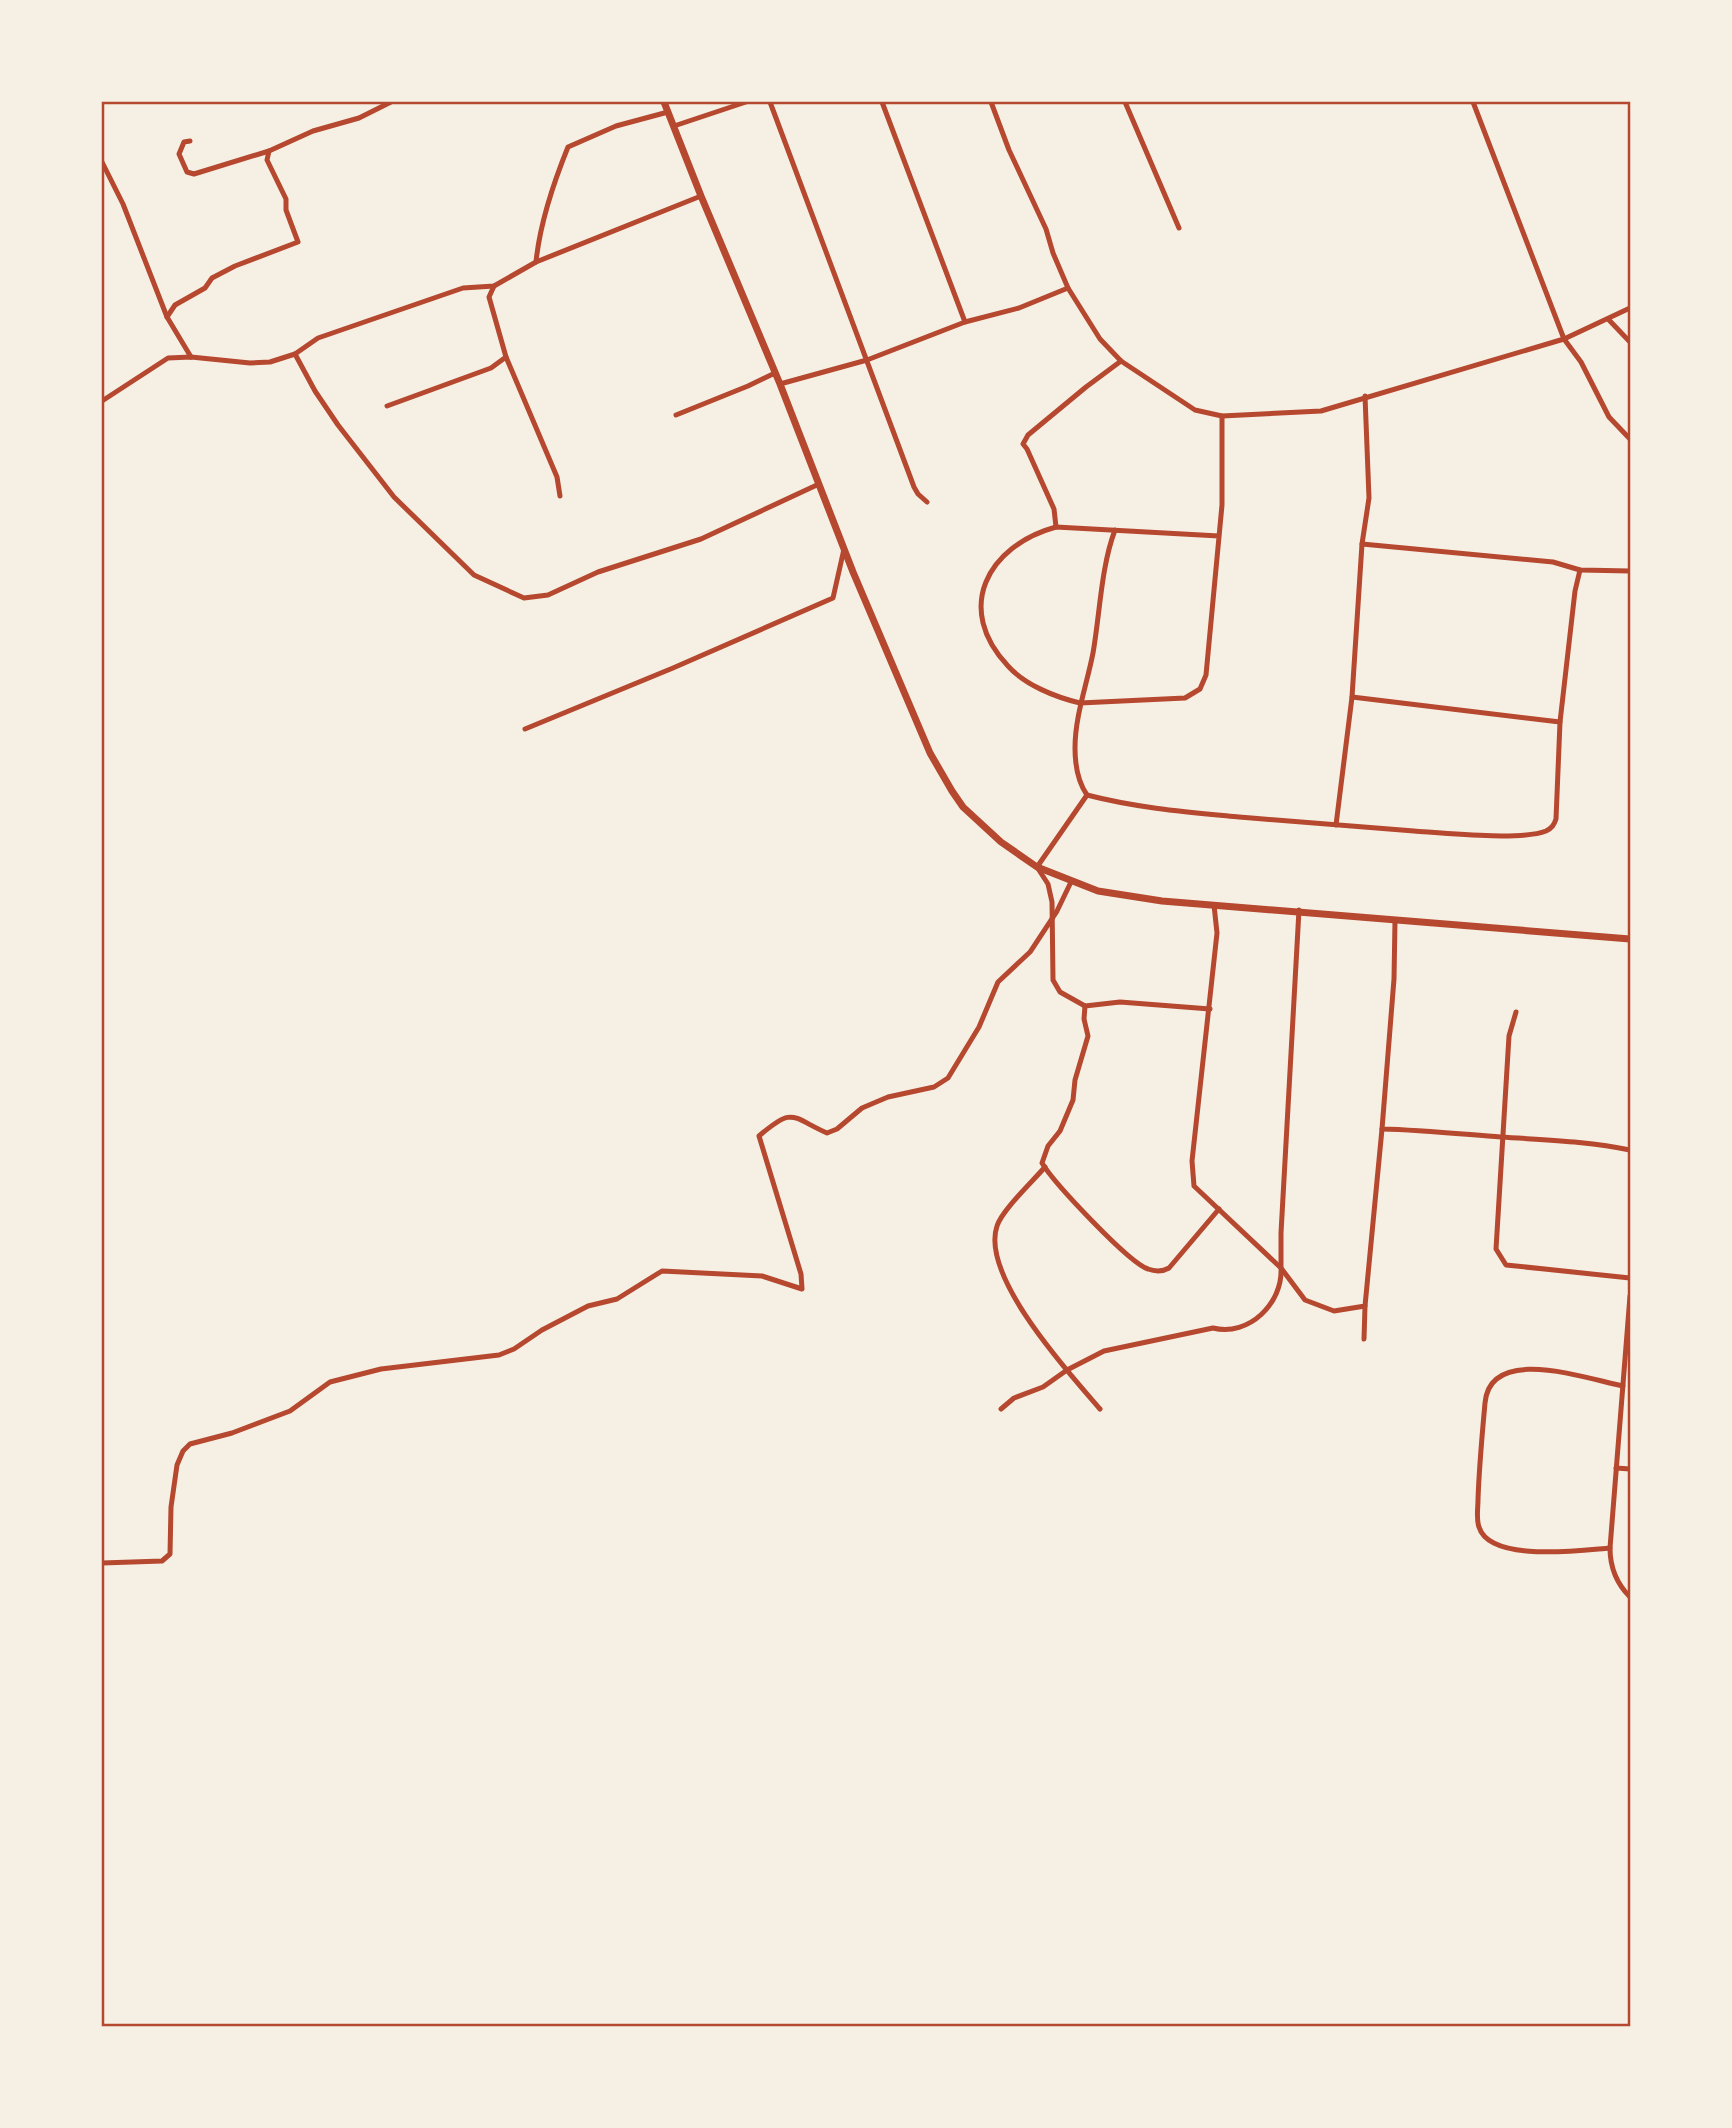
<svg xmlns="http://www.w3.org/2000/svg" width="1732" height="2128" viewBox="0 0 1732 2128" font-family="Karla,sans-serif">
	<rect width="100%" height="100%" fill="#f6efe4"/>
	<g fill="none" stroke-linecap="round" stroke-linejoin="round">
		<!-- minor -->
		<g stroke="#b5482f" stroke-width="5">
			<path d="M770,102L914,487L918,494L927,502"/>
			<path d="M882,102L965,322"/>
			<path d="M991,102L1009,150L1046,229L1053,253L1068,288L1100,339L1121,361L1195,410L1222,416L1321,411L1564,339L1630,308"/>
			<path d="M1125,102L1179,228"/>
			<path d="M1473,102L1564,339L1581,362L1609,417L1630,439"/>
			<path d="M674,126L746,102"/>
			<path d="M190,141L184,142L179,154L187,172L194,174L269,151"/>
			<path d="M102,162L123,204L167,317"/>
			<path d="M536,262L701,196"/>
			<path d="M494,286L489,297L506,357L557,477L560,496"/>
			<path d="M1609,320L1630,342"/>
			<path d="M295,354L315,391L338,425L394,497L474,575L524,598L548,595L598,572L701,539L819,484"/>
			<path d="M191,357L167,317L175,305L205,288L212,278L235,266L298,242L286,210V199L267,160L269,151L313,131L359,118L391,102"/>
			<path d="M780,384L867,360L965,322L1019,308L1068,288"/>
			<path d="M102,401L168,358L191,357L250,363L270,362L295,354L318,338L463,288L494,286L536,262C540,222 553,184 568,147L616,126L668,112"/>
			<path d="M387,406L491,368L506,357"/>
			<path d="M676,415L748,386L775,373"/>
			<path d="M1056,527L1054,509L1027,449L1023,444L1028,435L1086,387L1121,361"/>
			<path d="M1115,530C1101,567 1100,613 1093,653C1087,684 1075,716 1075,748C1075,763 1078,782 1087,795C1137,808 1187,812 1239,817C1297,822 1355,826 1414,831C1443,833 1521,841 1546,831C1552,828 1554,825 1556,819L1560,722L1575,591L1580,570"/>
			<path d="M1219,536L1056,527C987,546 954,609 1008,666C1025,685 1055,697 1080,703L1185,698L1200,689L1206,675L1222,505V416"/>
			<path d="M1362,544L1553,562L1580,570L1630,571"/>
			<path d="M1352,697L1560,722"/>
			<path d="M525,729L673,668L833,598L844,549"/>
			<path d="M1087,795L1037,867L1048,884L1052,902L1053,980L1060,992L1085,1006L1120,1002L1210,1009"/>
			<path d="M1336,825L1352,697L1362,544L1369,498L1365,396"/>
			<path d="M1299,910L1281,1233V1268L1305,1300L1334,1311L1365,1306L1382,1129"/>
			<path d="M1395,921L1394,979L1382,1129C1422,1130 1461,1134 1501,1137C1544,1140 1588,1141 1630,1150"/>
			<path d="M1085,1006L1084,1019L1088,1036L1075,1080L1073,1100L1060,1131L1048,1146L1042,1163C1054,1183 1129,1263 1148,1269C1156,1272 1162,1272 1169,1268L1219,1209"/>
			<path d="M1516,1012L1509,1036L1496,1249L1506,1265L1630,1278"/>
			<path d="M1045,1167C1033,1181 1002,1210 997,1226C980,1276 1069,1373 1100,1409"/>
			<path d="M1630,1296L1610,1548C1610,1568 1616,1583 1630,1597"/>
			<path d="M1364,1339L1365,1306"/>
			<path d="M1001,1409L1014,1398L1043,1387L1067,1370L1104,1351L1213,1328C1249,1337 1283,1303 1281,1268L1194,1186L1192,1161L1217,933L1214,905"/>
			<path d="M1616,1468L1630,1469"/>
			<path d="M1610,1548C1582,1550 1490,1563 1479,1527C1476,1519 1478,1508 1478,1500C1479,1468 1482,1436 1485,1403C1490,1344 1587,1379 1623,1386"/>
			<path d="M102,1563L162,1561L170,1554L171,1507L177,1465L183,1451L190,1444L232,1433L290,1411L330,1382L381,1369L499,1355L514,1349L542,1330L588,1306L617,1299L662,1271L762,1276L802,1289L801,1274L759,1136C794,1106 791,1117 827,1133L837,1129L862,1108L888,1097L934,1087L948,1078L979,1027L998,982L1030,952L1057,911L1071,882"/>
		</g>
		<!-- tertiary -->
		<path stroke="#b5482f" stroke-width="7" d="M664,102L701,196L780,384L853,572L930,753L952,791L963,807L1001,842L1037,867L1098,891L1162,901L1630,939"/>
	</g>
	<!-- border -->
	<rect width="1732" height="2128" fill="none" stroke="#f6efe4" stroke-width="206"/>
	<rect x="103" y="103" width="1526" height="1922" fill="none" stroke="#b5482f" stroke-width="2.5"/>
</svg>
